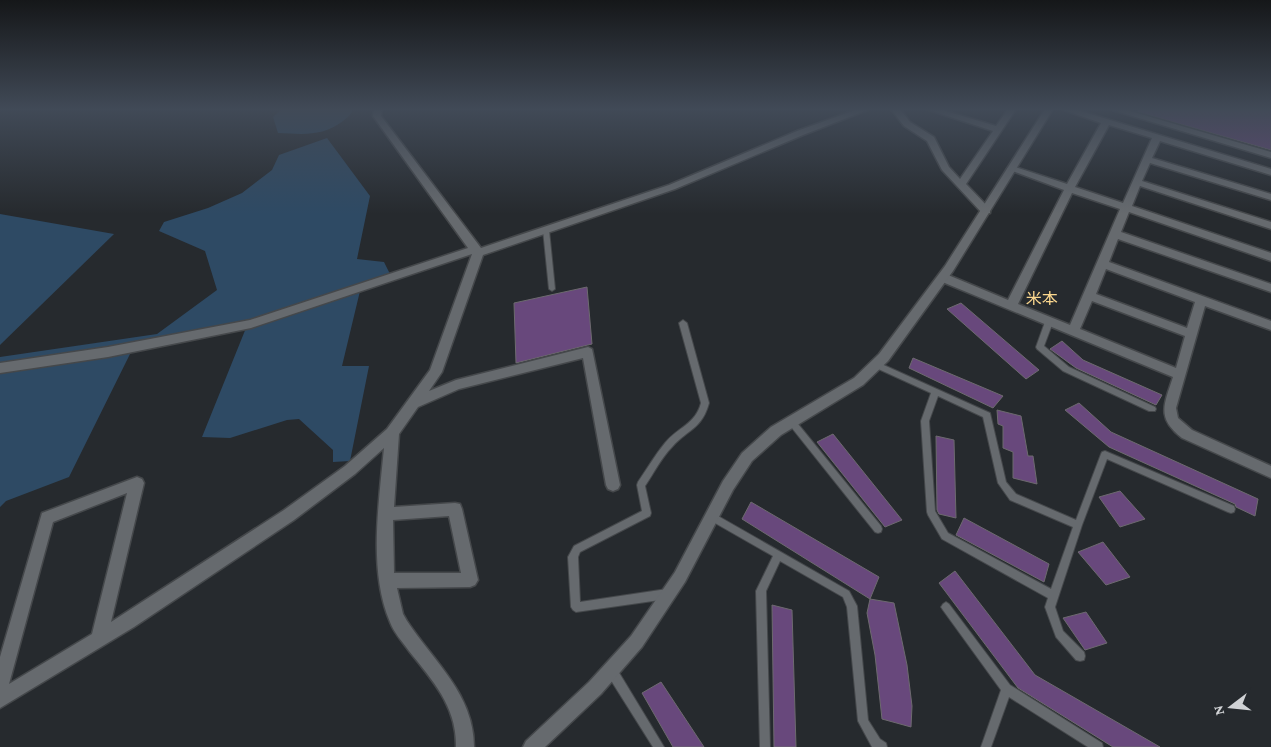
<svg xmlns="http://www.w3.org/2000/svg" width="1271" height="747" viewBox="0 0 1271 747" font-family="'Crimson Pro','Noto Sans JP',serif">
	<rect width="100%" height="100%" fill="#262a2e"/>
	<!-- green -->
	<g fill="#2e4a64">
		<path d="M282,109H353C351,115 348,117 343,121C322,137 303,134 278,133L273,117Z"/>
		<path d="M327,138L370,196L357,259L384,262L390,274L384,284L360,291L342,366H369L350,461L333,462V450L299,419L287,420L230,438L202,437L246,328L132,350L69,477L6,501L0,507V357L157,334L217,290L205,251L159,231L164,222L208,208L242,193L272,170L279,155Z"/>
		<path d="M0,214L114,234L0,345Z"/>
	</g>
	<!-- building -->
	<g fill="#68487c" stroke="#6d6a6f">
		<path d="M1139,109H1271V150L1138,112Z"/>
		<path d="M587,287L592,344L516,363L514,303Z"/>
		<path d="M961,303L1039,370L1026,379L947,309Z"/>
		<path d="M1062,341L1083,360L1162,395L1156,405L1076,368L1050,349Z"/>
		<path d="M913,358L1003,396L993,408L909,368Z"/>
		<path d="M1079,403L1111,432L1258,499L1255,516L1236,507L1235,504L1109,447L1065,410Z"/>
		<path d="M997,410L1021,416L1028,456H1033L1037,484L1013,478V452L1003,448V426L998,424Z"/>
		<path d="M833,434L902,520L885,527L817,442Z"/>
		<path d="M936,436L954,440L956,518L939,514L937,510Z"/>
		<path d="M1120,491L1145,519L1120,527L1099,497Z"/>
		<path d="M751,502L879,577L870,599L742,519Z"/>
		<path d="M964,518L1049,564L1044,582L956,535Z"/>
		<path d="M1103,542L1130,577L1106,585L1078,552Z"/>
		<path d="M955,571L1035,675L1160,747H1113L1018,688L939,583Z"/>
		<path d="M870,599L894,603L907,665L912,706L911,727L882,719L875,655L867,613Z"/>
		<path d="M772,605L792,610L796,747H774Z"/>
		<path d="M1086,612L1107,643L1085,650L1063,618Z"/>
		<path d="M661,682L704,747H673L642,693Z"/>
	</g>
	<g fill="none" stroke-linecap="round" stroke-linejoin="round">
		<defs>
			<g id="service">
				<path d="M546,228L549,230L555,289L552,291L549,289L543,230Z"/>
				<path d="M1049,319L1053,322L1044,346L1069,367L1155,407L1156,409L1155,411H1149L1063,371L1037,349L1036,347L1045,322Z"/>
				<path d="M683,320L687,323L709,403C702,429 688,429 672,447C661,458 654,473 645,486L651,513L650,516L580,552L578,557L580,602L667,589L670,591L672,594L670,597L667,599L576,612L573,610L571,607L568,557L574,546L642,511L637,485L638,482C647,469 655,455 665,443C678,427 695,425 701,403L679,323Z"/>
				<path d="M877,362L990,413L1006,482L1016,494L1076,520L1101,454L1102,452L1105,451L1234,506L1235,509L1234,512L1231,513L1228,512L1107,459L1082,525L1055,607L1063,631L1084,652L1085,656L1084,660L1080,661L1076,660L1056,637L1045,607L1048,598L942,539L928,515L927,512L921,421L931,393L874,367L873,365L874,363ZM938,396L983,417L998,483L1010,500L1073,527L1051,589L948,533L935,511L929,421Z"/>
				<path d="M791,418L794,419L881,526L882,529L881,532L878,533L875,532L788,423L787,421L788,419Z"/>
				<path d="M711,512L849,591L857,606L868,720L880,739L886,743L887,747H872L858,721L847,607L843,597L780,561L766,591L770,747H760L756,591L773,556L708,519L707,516L708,513Z"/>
				<path d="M946,602L949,604L1010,685L1102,743L1103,747H1088L1009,697L991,747H981L1001,690L943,610L941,607L943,604Z"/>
				<path d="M611,665L615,666L664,747H653L607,674L606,670L607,666Z"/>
			</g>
			<g id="minor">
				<path d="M374,109H382L381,116L481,248L669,185L797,131L858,109H870L803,135L675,189L483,255L442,372L429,391L456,380L588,347L592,349L620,485L618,489L613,491L608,489L606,485L583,358L459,389L418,407L399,434L394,507L455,503L460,504L462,509L478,580L475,585L470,587L397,588L403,614L407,621C434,662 474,694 474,747H456C457,707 433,681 409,651C402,641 394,633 390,622C368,571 379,502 384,448L355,474L294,520L134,627L0,708V657L42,513L137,477L142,479L144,483L111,622L284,510L345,466L387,429L430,370L472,254L251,328L108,357L0,373V363L108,347L250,320L468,248L373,116ZM127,493L92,634L9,684L53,522ZM449,516L461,573H394L393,520Z"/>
				<path d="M891,109H900L910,122L934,137L949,167L960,179L993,131L926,109H939L996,126L1008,109H1016L966,184L990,209V213H982L942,170L927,141L904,126Z"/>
				<path d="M1061,109H1074L1271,169V175L1160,141L1152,158L1271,194V200L1150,163L1142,181L1271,222V229L1140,186L1132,206L1271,253V261L1129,212L1121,232L1271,284V292L1118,239L1109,262L1271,321V330L1205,306L1176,408L1178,418L1192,430L1271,466V478L1182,438C1156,418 1164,405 1173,377L940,281L938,278L944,274L948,275L1008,300L1064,190L1007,169L1009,167H1015L1067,184L1101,123ZM1109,125L1152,138L1123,203L1075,187ZM1072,193L1120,209L1070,325L1018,304ZM1106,269L1195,302L1187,328L1096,294ZM1092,301L1185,336L1176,368L1080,329Z"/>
			</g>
			<g id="tertiary">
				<path d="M1045,109H1053L953,271L888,361L863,385L781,435L752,461L733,490L685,582L642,647L601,694L545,747H523L526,741L589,682L631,636L675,572L723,481L742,453L771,427L854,378L879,354L945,266Z"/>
				<path d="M1109,109H1123L1271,152V158Z"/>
			</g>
		</defs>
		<!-- service casing -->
		<use href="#service" stroke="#45484b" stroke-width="2"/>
		<!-- minor casing -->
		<use href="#minor" stroke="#45484b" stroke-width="3"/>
		<!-- tertiary casing -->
		<use href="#tertiary" stroke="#45484b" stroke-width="3"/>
		<!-- service -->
		<use href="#service" fill="#666a6e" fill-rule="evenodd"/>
		<!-- minor -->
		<use href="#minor" fill="#666a6e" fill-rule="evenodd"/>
		<!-- tertiary -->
		<use href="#tertiary" fill="#666a6e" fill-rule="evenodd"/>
	</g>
	<!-- sky -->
	<linearGradient id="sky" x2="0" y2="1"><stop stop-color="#151719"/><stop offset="0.51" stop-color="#414a57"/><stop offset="1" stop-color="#414a57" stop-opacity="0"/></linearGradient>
	<rect width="1271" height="214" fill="url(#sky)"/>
	<g text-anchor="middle" stroke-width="4" stroke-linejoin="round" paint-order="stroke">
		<!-- quarter labels -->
		<g font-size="16" fill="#fbd78e" stroke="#262a2e">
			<text x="1042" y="304">米本</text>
		</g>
	</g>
	<!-- north arrow -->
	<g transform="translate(1231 707) rotate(254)" stroke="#262a2e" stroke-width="4" paint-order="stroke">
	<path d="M0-4L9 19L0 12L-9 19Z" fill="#d0d2d5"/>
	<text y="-8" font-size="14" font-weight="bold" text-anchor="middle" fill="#d0d2d5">N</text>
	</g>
</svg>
